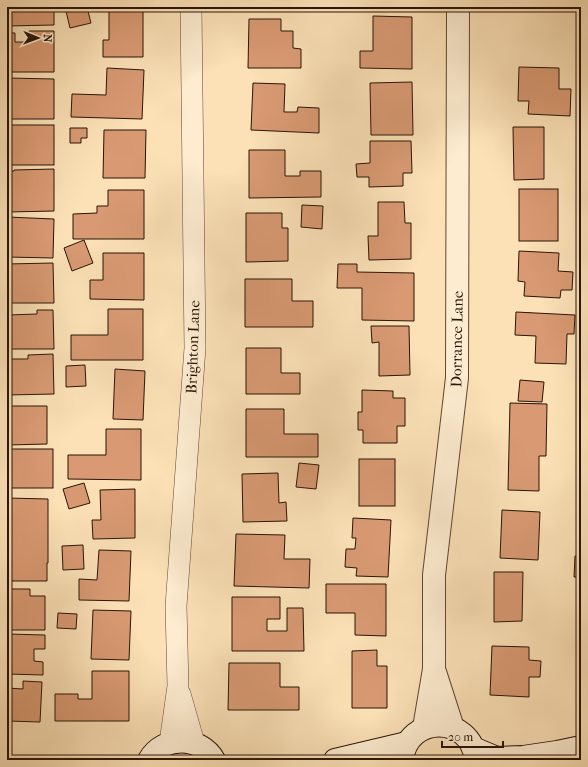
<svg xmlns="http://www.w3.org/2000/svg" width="588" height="767" viewBox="0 0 588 767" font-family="'IM FELL French Canon',serif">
	<rect width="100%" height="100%" fill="#fce1b7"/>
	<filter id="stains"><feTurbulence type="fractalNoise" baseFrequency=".005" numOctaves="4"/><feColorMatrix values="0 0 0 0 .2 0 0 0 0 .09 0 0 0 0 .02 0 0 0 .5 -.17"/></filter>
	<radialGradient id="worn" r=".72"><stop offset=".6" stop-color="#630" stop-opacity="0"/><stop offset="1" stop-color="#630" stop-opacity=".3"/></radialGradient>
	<!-- building -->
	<g fill="#d99a73" stroke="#291407">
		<path d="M7,7H54V25L7,26Z"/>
		<path d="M65,7H87L91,23L70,28Z"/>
		<path d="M109,9H143V57H103V40H109Z"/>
		<path d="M373,16L412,17V69L360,68V51H373Z"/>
		<path d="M249,19H281V31H293V48L301,49V68H248Z"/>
		<path d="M29,31H54V72H7V33H15V42H29Z"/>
		<path d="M519,67L559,68V89H571L570,116L528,114L529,101H518Z"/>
		<path d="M107,68L144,70L142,119L71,117L72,94L106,95Z"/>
		<path d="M7,78L54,79V119H7Z"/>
		<path d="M412,82L413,135H371L370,83Z"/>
		<path d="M253,83L285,84L284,112H297L298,107L319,108V133L251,130Z"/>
		<rect x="7" y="125" width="47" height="40"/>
		<path d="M513,127H544V179L514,180Z"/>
		<path d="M70,128H87V138H81V143H70Z"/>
		<path d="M104,130H146L145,178H103Z"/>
		<path d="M370,141H411L412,173H403V186L369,187V177H357L356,164L370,163Z"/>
		<path d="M249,150H285V176H300V171H321V197L249,198Z"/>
		<path d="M54,169V211L7,212V172L14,171V170Z"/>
		<rect x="519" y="189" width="39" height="52"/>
		<path d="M108,190H144V239H73V214L97,213V206H108Z"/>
		<path d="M378,202H404L405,223H411V259L369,260L368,236H378Z"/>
		<path d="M302,205L323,206L322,229L301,227Z"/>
		<path d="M246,213H282V228H288V261L246,262Z"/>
		<path d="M7,217L54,219L53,258L7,257Z"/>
		<path d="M84,240L93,263L72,271L64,248Z"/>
		<path d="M519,251L559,253L558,271L573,272L572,290H561L560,298L524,296L525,282L518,281Z"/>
		<path d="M103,253H144V300L90,299V280H103Z"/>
		<path d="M53,263L54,303H7V264Z"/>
		<path d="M338,264H357V272L414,273V321L362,320V288H337Z"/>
		<path d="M245,279H292V301H313V327H245Z"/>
		<path d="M108,309H143V360H71V335H108Z"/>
		<path d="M37,310H53L54,349H7V315L37,314Z"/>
		<path d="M516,312L575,315L574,334H567L566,364L535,363L536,336L515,335Z"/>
		<path d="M371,326H409L410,375L379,376V342L372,343Z"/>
		<path d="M246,348H281V373H300V394H246Z"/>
		<path d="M53,354L54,394L7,395V359H28V355Z"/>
		<path d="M85,365L86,386L66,387V366Z"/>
		<path d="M115,369L145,371L143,420L113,419Z"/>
		<path d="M520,380L544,382L542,402L518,401Z"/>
		<path d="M362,390L393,391V398H405V426H397V443H363V430H358V412H362Z"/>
		<path d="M510,403L547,404L546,456H539V491L508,490Z"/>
		<path d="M7,406H47V444L7,445Z"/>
		<path d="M246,409H284V434H318V457H246Z"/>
		<path d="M106,429H141V480L68,479V455H106Z"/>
		<rect x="7" y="449" width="46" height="39"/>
		<rect x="359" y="459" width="36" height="47"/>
		<path d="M299,463L319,465L316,489L296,487Z"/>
		<path d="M278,473L279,503L286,502L287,521L243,522L242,474Z"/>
		<path d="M84,483L90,503L69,509L63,489Z"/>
		<path d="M135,489V538L93,539L92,520H101L100,490Z"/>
		<path d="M7,498L48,499V563H47V581H7Z"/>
		<path d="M502,510L540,512L538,560L500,558Z"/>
		<path d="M353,518L391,520L388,577L356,576L357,568L345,567L346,549H355L356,538H352Z"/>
		<path d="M236,534L285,535L284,559H310L309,588L234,586Z"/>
		<path d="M83,545L84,569L63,570L62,546Z"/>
		<path d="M99,550L131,551L129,601L79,600V579L97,580Z"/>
		<path d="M575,556H581V577H574Z"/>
		<path d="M494,572H523L522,621L494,622Z"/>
		<path d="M326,584H386V636L355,635V613H326Z"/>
		<path d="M7,589H30V596H45V630H7Z"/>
		<path d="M232,597H280V619H267V631H287V608H303L304,651H232Z"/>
		<path d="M93,610L131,611L129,660L91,659Z"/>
		<path d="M58,613L77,614L76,629L57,628Z"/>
		<path d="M7,634L45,635V649H34V661L43,662V675L7,674Z"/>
		<path d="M492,646L529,647V660L541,661L540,677H529V697L490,695Z"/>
		<path d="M377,650V666H387V708H352V651Z"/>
		<path d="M229,663H280V687H299V710H228Z"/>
		<path d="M92,671H129V721H55V694H78V699H92Z"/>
		<path d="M23,681L42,682L40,722L7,721V688L23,689Z"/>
	</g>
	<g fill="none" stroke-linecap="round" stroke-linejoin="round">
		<defs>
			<g id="minor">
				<path d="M180,694L194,743"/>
				<path d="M170,743L178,686L176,606L195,348L191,7"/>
			</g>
			<g id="tertiary">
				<path d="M435,672L453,728"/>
				<path d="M424,728L434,669V575L457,378L458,7"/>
			</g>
			<g id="secondary">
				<path d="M473,748L497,758L523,757L557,752L581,747"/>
				<path d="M149,760C163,735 201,736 214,760"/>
				<path d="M335,760L407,743"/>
				<path d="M402,760C407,714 471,714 476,760"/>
			</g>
		</defs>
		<!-- minor casing -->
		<use href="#minor" stroke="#5e4733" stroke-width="22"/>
		<!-- tertiary casing -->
		<use href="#tertiary" stroke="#5e4733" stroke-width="24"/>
		<!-- secondary casing -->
		<use href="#secondary" stroke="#291407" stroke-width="24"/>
		<!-- minor -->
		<use href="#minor" stroke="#fdecd0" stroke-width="21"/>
		<!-- tertiary -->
		<use href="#tertiary" stroke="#fdecd0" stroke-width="22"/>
		<!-- secondary -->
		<use href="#secondary" stroke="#fdecd0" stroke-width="22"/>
	</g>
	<g text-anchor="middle" stroke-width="3" stroke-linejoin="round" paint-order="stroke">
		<!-- street labels -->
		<g font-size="15" fill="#291407" stroke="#fdecd0">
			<text transform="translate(457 339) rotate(-89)" y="5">Dorrance Lane</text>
			<text transform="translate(193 347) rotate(-88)" y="5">Brighton Lane</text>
		</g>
	</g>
	<!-- margin -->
	<rect width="588" height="767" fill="none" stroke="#fce1b7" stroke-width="24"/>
	<rect x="8" y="8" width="572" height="751" fill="none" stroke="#291407" stroke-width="2"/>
	<rect x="12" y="12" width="564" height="743" fill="none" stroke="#291407"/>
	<!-- north arrow -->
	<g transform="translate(38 38) rotate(91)" stroke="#fdecd0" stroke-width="3" paint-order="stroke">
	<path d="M0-3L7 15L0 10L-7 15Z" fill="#291407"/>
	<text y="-6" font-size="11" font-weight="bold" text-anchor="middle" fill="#291407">N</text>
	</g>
	<!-- scale -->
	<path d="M442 741v6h61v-6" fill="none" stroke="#291407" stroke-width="2"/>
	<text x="448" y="741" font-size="12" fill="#291407" stroke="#fdecd0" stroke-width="3" paint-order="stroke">20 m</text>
	<rect width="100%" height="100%" filter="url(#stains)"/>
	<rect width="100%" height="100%" fill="url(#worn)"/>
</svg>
